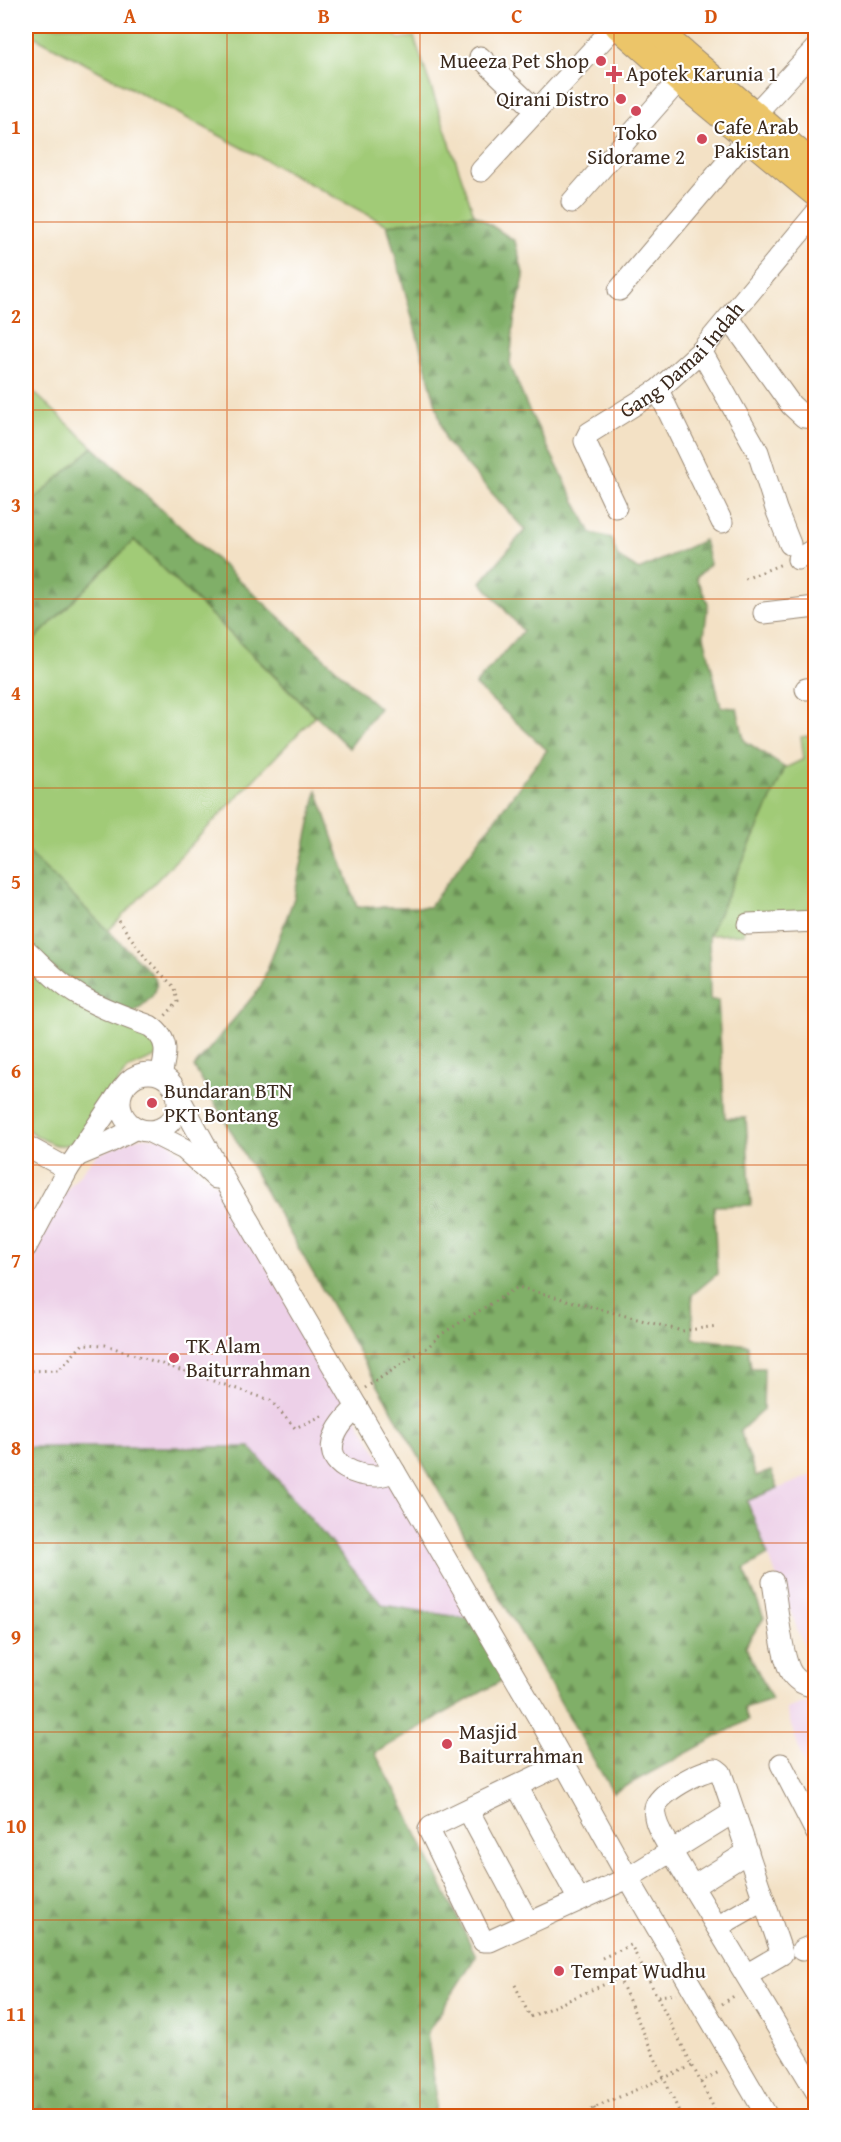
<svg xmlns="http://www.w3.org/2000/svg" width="841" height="2142" viewBox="0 0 841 2142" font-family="'Gentium Book Plus',serif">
	<defs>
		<pattern id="forest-firs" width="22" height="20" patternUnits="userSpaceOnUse" patternTransform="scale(1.5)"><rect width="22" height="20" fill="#80af68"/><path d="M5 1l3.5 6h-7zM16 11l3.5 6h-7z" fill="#6a8f55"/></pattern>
	</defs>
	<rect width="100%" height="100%" fill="#fff"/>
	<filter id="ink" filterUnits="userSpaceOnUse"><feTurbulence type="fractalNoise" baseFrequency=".0167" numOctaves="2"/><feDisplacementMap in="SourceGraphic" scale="12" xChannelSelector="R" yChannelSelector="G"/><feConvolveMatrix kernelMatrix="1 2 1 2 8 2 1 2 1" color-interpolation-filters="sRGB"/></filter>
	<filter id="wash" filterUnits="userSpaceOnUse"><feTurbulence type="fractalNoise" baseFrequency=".008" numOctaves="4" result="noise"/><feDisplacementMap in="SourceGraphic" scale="24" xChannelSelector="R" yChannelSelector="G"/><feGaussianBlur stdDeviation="1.35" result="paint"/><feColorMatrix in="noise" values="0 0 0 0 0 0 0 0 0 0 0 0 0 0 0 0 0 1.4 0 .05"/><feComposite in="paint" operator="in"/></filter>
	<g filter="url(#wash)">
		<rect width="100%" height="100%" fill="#f3e1c5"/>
		<!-- built -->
		<g fill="#edd0e8">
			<path d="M163,1137L220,1188L477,1620L383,1605L250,1447H26V1265L64,1193L96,1155L137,1138Z"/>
			<path d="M815,1474V1674L747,1501Z"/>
			<path d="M815,1699H816L815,1799L786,1709Z"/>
		</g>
		<!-- grass -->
		<g fill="#a1cb77" stroke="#6e7a4a" stroke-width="1.5">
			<path d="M26,26H384L399,39L414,37L474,214L387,225L26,32Z"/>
			<path d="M26,385L93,447L26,507Z"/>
			<path d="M134,540L315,716L108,931L26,850V648Z"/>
			<path d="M815,735V916L743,919L744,934L709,935L785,768L804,759L801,737Z"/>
			<path d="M26,950L150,1026L167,1052L127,1069L77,1141C56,1152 45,1140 26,1129Z"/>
		</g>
		<!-- forest -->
		<g fill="url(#forest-firs)" stroke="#5e6c43" stroke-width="1.5">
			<path d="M474,214L515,241L524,277L514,321L510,364L527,406L591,533L611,538L618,557L639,570L704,540L710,564L696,578L708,603L704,636L721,707L737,708L744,740L785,768L709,935L710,1000H718L725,1118H746L751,1205L714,1206L717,1274L692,1295L693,1338L748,1345L751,1368H764L763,1410L740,1431L756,1476L771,1471L778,1488L747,1501L768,1555L744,1569L764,1618L745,1646L772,1699L744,1708L748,1720L613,1793L194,1067L260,988L294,898L317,790L357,907H429L547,750L475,685L523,631L481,582L525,530L446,442L387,225Z"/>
			<path d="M93,447L379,708L349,748L134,540L26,648V507Z"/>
			<path d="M26,850L142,964C146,969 152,974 155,979C163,994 138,1008 129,1016L26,950Z"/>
			<path d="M26,1447H250L383,1605L477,1620L513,1674L375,1753L400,1799L476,1956L427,2033L436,2092L435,2115L26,2116Z"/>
		</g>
	</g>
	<g filter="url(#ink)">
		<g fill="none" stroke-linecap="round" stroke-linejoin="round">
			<defs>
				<g id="minor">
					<path d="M480,57L537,111"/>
					<path d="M754,115L816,48"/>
					<path d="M481,171L615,26"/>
					<path d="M572,202L679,80"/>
					<path d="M619,290L748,138"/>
					<path d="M729,318L791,405L804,417L816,418"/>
					<path d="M701,351L758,452L776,509L790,544"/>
					<path d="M658,390L722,522"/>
					<path id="s1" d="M616,507L585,441L589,433L658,390L701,351L816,213"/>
					<path d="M798,559L816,548"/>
					<path d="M764,613L816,607"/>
					<path d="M806,689L816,688"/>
					<path d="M748,924L816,921"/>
					<path d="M26,950C43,966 59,984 80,996C102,1009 126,1017 150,1026C170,1040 166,1054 161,1075"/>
					<circle cx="149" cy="1102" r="29"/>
					<path d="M176,1092L230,1190L544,1727L628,1878L767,2116"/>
					<path d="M148,1131L184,1149L216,1178"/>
					<path d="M26,1146L68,1169"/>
					<path d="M79,1155L108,1143L136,1128"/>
					<path d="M26,1247L68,1169L122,1089"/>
					<path d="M357,1407C347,1417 336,1428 333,1442C327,1466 357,1476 376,1476C382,1476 389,1473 395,1472"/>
					<path d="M773,1582C777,1603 781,1659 792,1674C798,1682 806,1686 816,1686"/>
					<path d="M564,1763L431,1827L429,1830L483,1941H490L628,1878L734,1812"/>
					<path d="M781,1764L816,1832"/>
					<path d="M517,1786L579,1900"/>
					<path d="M468,1810L528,1922"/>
					<path d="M692,1887L748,1852"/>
					<path d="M717,1927L764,1900"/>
					<path d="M802,1950L816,1944"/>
					<path d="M746,1975L782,1954L721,1773L716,1769C701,1770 658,1793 655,1808C652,1822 665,1839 671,1851L816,2091"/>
				</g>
				<g id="major">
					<path d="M618,26L695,94L816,194"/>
					<path d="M652,26L816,167"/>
				</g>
			</defs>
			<!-- minor casing -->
			<use href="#minor" stroke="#978672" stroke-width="23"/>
			<!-- major casing -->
			<use href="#major" stroke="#978672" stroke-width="28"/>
			<!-- path -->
			<g stroke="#978672" stroke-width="3" stroke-dasharray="1.5 4.5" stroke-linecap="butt">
				<path d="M745,579L782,564"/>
				<path d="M118,920L145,957L175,988L178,1002L165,1016"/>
				<path d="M26,1371L59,1370L83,1344L105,1345L270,1400L295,1428L324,1415"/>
				<path d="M365,1388L428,1347L440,1335L518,1287L682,1331L717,1326"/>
				<path d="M602,1958L631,1945L718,2116"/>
				<path d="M515,1985L530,2017L619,1978L681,2116"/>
				<path d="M658,1996L676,1994"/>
				<path d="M722,2004L737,1994"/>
				<path d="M700,2082L721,2071"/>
				<path d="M594,2108L598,2116"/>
				<path d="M591,2109L692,2066"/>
			</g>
			<!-- minor -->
			<use href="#minor" stroke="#fff" stroke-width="21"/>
			<!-- major -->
			<use href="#major" stroke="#ecc569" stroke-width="26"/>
		</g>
	</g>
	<!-- grid -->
	<path fill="none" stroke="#d7540e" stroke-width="1.5" stroke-opacity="0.55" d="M227,26V2116M420,26V2116M614,26V2116M26,222H816M26,410H816M26,599H816M26,788H816M26,977H816M26,1165H816M26,1354H816M26,1543H816M26,1732H816M26,1920H816"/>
	<!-- markers -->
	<g fill="#d1495b" stroke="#fff" stroke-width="2">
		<circle cx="601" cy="61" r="6"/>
		<path d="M611 65h6v6h6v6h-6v6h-6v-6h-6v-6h6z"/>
		<circle cx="621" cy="99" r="6"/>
		<circle cx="636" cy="111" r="6"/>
		<circle cx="702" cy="139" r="6"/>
		<circle cx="152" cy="1103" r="6"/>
		<circle cx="174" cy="1358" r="6"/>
		<circle cx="447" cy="1744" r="6"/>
		<circle cx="559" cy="1971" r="6"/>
	</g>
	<g text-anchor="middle" stroke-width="4.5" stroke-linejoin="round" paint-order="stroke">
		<!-- poi labels -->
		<g font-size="21" fill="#3b2a1e" stroke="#fff" text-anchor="start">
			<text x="589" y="68" text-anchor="end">Mueeza Pet Shop</text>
			<text x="626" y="81">Apotek Karunia 1</text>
			<text x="609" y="106" text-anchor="end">Qirani Distro</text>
			<text x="714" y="134">Cafe Arab<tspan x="714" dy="24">Pakistan</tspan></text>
			<text x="636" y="140" text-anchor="middle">Toko<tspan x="636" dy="24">Sidorame 2</tspan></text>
			<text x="164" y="1098">Bundaran BTN<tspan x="164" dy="24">PKT Bontang</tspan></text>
			<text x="186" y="1353">TK Alam<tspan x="186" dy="24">Baiturrahman</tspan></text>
			<text x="459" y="1739">Masjid<tspan x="459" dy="24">Baiturrahman</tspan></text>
			<text x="571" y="1978">Tempat Wudhu</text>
		</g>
		<!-- street labels -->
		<g font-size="21" fill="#3b2a1e" stroke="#fff">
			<text dy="7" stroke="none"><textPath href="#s1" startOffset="201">Gang Damai Indah</textPath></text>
		</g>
	</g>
	<!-- margin -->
	<rect width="841" height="2142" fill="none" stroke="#fff" stroke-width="66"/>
	<rect x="33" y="33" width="775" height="2076" fill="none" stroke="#d7540e" stroke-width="2"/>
	<g font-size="20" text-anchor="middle" font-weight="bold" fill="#d7540e">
		<text x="130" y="23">A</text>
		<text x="324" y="23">B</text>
		<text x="517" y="23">C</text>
		<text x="711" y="23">D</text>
		<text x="16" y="134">1</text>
		<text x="16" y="323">2</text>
		<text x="16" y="512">3</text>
		<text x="16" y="700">4</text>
		<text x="16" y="889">5</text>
		<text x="16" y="1078">6</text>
		<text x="16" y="1267">7</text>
		<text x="16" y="1455">8</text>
		<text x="16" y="1644">9</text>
		<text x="16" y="1833">10</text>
		<text x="16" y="2021">11</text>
	</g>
</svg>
